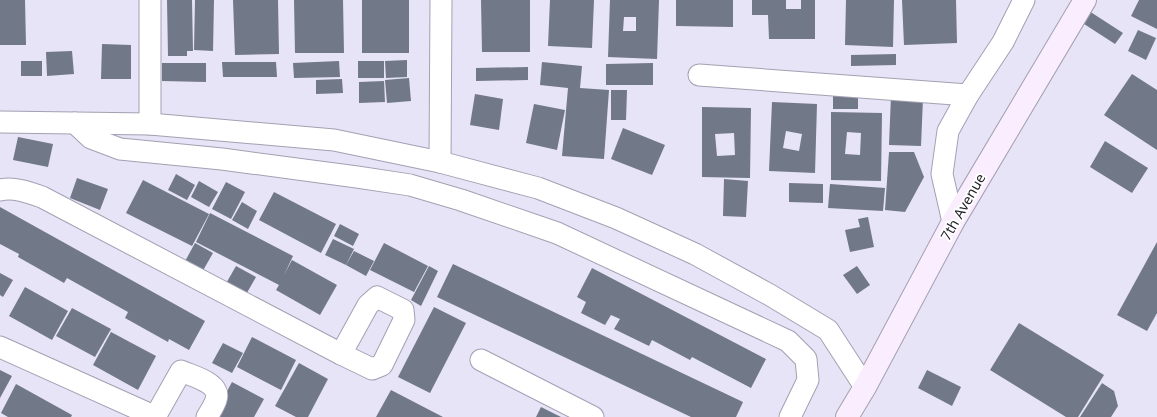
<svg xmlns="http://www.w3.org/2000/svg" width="1157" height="417" viewBox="0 0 1157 417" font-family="'Noto Sans',sans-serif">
	<rect width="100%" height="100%" fill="#e6e4f6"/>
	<!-- building -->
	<g fill="#717887" fill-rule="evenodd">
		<path d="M0,0H25L26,45H0Z"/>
		<path d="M167,0H192L193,51H187V56H168Z"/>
		<path d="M195,0H214L213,51L194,50Z"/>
		<path d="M233,0H278L279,54L235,55Z"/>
		<path d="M294,0H343L344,53H295Z"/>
		<rect x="362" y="0" width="47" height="53"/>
		<path d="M481,0H530V52H482Z"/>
		<path d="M550,0H594L592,48L548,46Z"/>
		<path d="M610,0H659L657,59L608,57ZM624,17H636V31H623Z"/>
		<path d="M676,0H733V27L676,26Z"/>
		<path d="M752,0H786V9H801V0H815V39H769L768,15H752Z"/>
		<path d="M846,0H894L893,47L845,45Z"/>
		<path d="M902,0H956L957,43L904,45Z"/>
		<path d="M1139,0H1157V29L1131,16Z"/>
		<path d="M1089,11L1123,33L1115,44L1081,22Z"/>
		<path d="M1138,30L1156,38L1146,60L1128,51Z"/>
		<path d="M102,44L131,45V79H101Z"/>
		<path d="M72,51L74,74L47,76L46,52Z"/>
		<path d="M896,54V65L851,66V55Z"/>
		<path d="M407,60V77L386,78L385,61Z"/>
		<rect x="21" y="61" width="21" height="15"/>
		<path d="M339,61L340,77L294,78L293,63Z"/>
		<rect x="358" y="61" width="26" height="17"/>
		<path d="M222,62H276L277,77H223Z"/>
		<path d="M542,62L582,66L580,88L609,90L604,159L562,156L568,88L540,85Z"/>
		<path d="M162,63H206V82L162,81Z"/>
		<path d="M653,63V85H606V64Z"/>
		<path d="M528,67V80L476,81V68Z"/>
		<path d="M1132,74L1157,90V150L1104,115Z"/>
		<path d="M409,78L411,101L387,103L385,80Z"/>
		<path d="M342,79L343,93L316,94V80Z"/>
		<path d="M384,81L385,102L359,103V82Z"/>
		<path d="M611,90H627L626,120H611Z"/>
		<path d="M475,94L503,99L499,130L470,125Z"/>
		<path d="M833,96L858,97V109H833Z"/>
		<path d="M891,96L923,98L921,146L889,145Z"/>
		<path d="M772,102L817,104L815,173L769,171ZM786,131L802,134L799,151L783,148Z"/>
		<path d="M534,104L565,110L557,150L526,143Z"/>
		<path d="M702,107L751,108L750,178L702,177ZM734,133L735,155L717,156L715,134Z"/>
		<path d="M831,112L882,113L881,181L831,180ZM847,132L861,133L860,155L845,154Z"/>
		<path d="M623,128L665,145L652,175L611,159Z"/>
		<path d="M18,137L53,144L48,167L13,160Z"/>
		<path d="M1105,141L1148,168L1132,193L1090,167Z"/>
		<path d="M889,152H914L924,177L905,212L885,210Z"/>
		<path d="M176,174L195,185L187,200L168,190Z"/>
		<path d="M77,178L108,189L100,210L70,198Z"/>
		<path d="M724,179L748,181L746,217L723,216Z"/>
		<path d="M143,180L209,214L192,246L126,213Z"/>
		<path d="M199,181L218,192L209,207L191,197Z"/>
		<path d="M226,182L245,192L231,219L212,209Z"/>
		<path d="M789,183L823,184V203L789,202Z"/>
		<path d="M830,184L885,188L883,211L828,208Z"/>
		<path d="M274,192L336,224L321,253L259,220Z"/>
		<path d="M242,202L257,211L248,229L232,220Z"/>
		<path d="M0,207L205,321L189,350L169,339L168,342L125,318L128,312L67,278L64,283L18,257L19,254L0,244Z"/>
		<path d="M210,213L293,256L284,275L292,260L337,285L320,315L276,290L279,285L196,242Z"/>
		<path d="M868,217L874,247L850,252L845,230L860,227L858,219Z"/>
		<path d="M340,224L359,234L353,246L334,236Z"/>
		<path d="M333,239L354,249L346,265L325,255Z"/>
		<path d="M1157,242V313L1147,331L1117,315Z"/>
		<path d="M195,243L213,253L201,274L183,265Z"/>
		<path d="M384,243L428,266L414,292L370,270Z"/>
		<path d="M354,251L374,261L366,276L346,265Z"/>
		<path d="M453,264L743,402L736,417H691L437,297Z"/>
		<path d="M236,266L256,277L244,298L224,287Z"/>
		<path d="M429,266L438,271L421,306L411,300Z"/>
		<path d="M857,266L870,285L857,294L843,275Z"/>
		<path d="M592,268L766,359L751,388L692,357L690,360L652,340L649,346L614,329L620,319L611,315L605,325L581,313L586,302L577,297Z"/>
		<path d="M0,273L13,280L3,297L0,295Z"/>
		<path d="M25,287L68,311L52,340L9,316Z"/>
		<path d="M434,307L466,323L430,393L398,377Z"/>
		<path d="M72,308L111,329L95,357L56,336Z"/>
		<path d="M1019,323L1104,375L1078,417H1066L990,370Z"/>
		<path d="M111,332L156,356L138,390L93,365Z"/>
		<path d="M252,337L296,360L281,390L237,367Z"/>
		<path d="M223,343L243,353L232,373L212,363Z"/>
		<path d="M299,363L328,379L308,417H296L275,406Z"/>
		<path d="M0,370L12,376L0,398Z"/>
		<path d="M927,370L961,387L952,406L918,388Z"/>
		<path d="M232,382L264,399L254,417H213Z"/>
		<path d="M1102,383L1114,391L1118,406L1111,417H1080Z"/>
		<path d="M16,384L72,415L71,417H8L1,413Z"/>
		<path d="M391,390L443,417H376Z"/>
		<path d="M541,407L561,417H536Z"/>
	</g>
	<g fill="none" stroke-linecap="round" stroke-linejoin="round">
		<defs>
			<g id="minor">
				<path d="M150,0V124"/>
				<path d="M699,75L968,95"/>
				<path d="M0,122L150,124L334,140L440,162L538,188L616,218L695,254L770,295L828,330L865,387"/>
				<path d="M75,123L91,138L120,149L222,159L357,177L410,185L461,200L557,233L788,341L806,359L808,380L790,417"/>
				<path d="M440,162L441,0"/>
				<path d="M0,190C14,187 28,192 42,197L341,354"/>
				<path d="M953,222L942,174L948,131L968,95L1003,42L1024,0"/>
				<path d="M377,297L403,310L404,320L382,365L372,369L341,354L368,305Z"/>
				<path d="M0,347L147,413L152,417"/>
				<path d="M481,360L593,417"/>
				<path d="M155,417L181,371C192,376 222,383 216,400C214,406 210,412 207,417"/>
			</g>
			<path id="secondary" d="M847,417L865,387L953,222L1085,0"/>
		</defs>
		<!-- minor casing -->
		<use href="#minor" stroke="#a3a0b2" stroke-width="23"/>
		<!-- secondary casing -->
		<use href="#secondary" stroke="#a3a0b2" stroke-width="24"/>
		<!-- minor -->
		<use href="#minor" stroke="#fff" stroke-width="21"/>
		<!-- secondary -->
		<use href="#secondary" stroke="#faedfe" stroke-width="22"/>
	</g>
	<g text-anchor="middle" stroke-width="4" stroke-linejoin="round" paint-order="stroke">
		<!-- street labels -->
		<g font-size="14" fill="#1f1e24" stroke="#fff">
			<text transform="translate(963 207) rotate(-60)" y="5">7th Avenue</text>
		</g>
	</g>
</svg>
